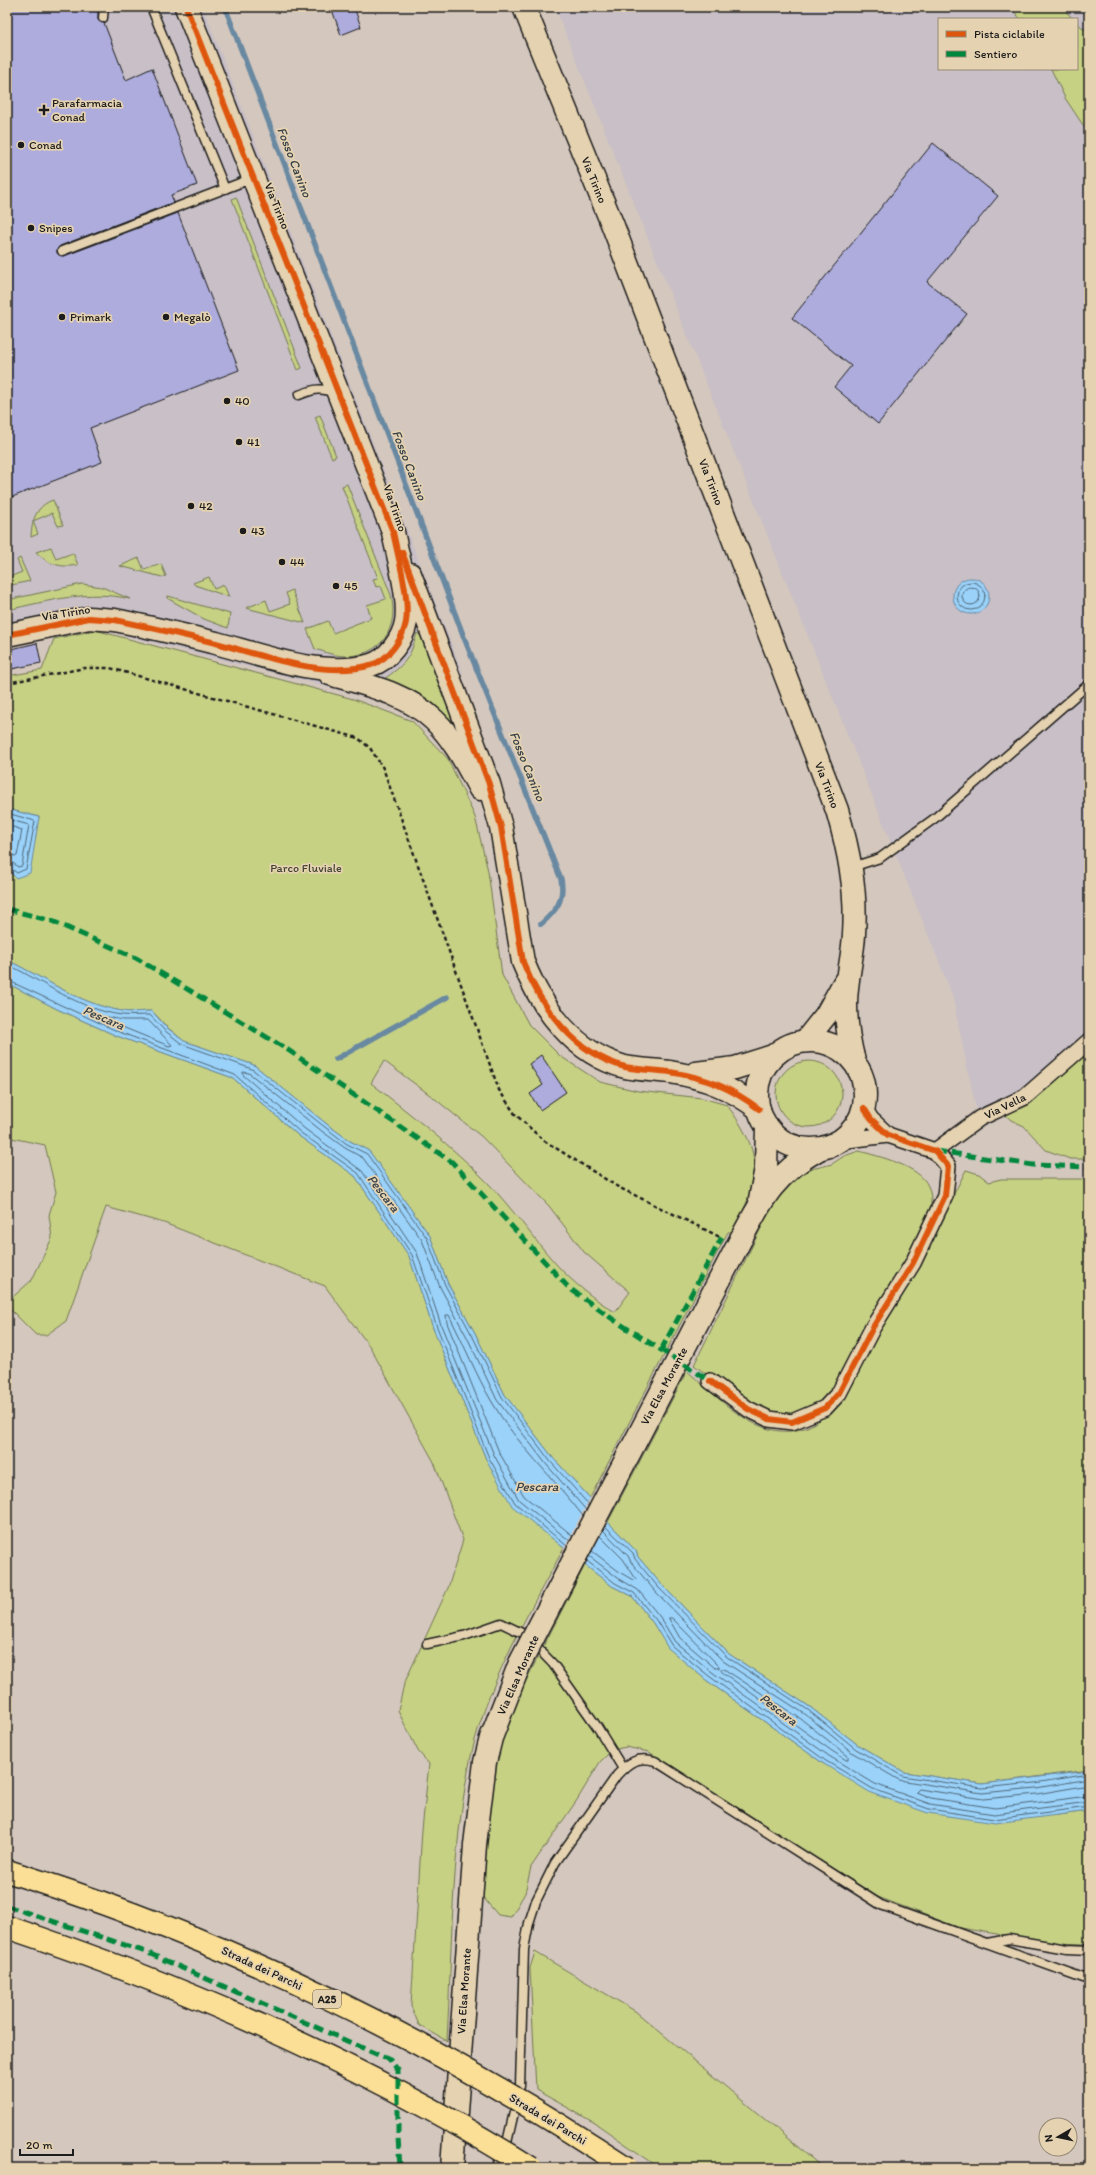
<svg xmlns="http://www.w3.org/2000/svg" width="1096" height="2175" viewBox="0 0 1096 2175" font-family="Itim,sans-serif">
	<rect width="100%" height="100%" fill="#d4c7be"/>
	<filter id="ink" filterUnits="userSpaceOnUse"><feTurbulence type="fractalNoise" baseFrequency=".025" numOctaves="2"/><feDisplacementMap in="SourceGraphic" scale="8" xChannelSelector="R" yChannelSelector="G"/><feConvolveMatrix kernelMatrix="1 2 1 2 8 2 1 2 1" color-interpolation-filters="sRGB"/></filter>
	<g filter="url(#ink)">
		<!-- built -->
		<g fill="#c8bfc7" fill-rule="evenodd">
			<path d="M7,7H203L463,674L364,696L95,628L7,646Z"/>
			<path d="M555,7H1089V1037L1026,1090L977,1113L952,994ZM939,19H1077V69H939Z"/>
		</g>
		<!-- green -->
		<g fill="#c6d184" stroke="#717650" fill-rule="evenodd">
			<path d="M1011,7H1062L1073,19H1020Z"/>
			<path d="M1077,23L1089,33V134L1065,98L1051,69H1077Z"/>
			<path d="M236,197L302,368L298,370L232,199Z"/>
			<path d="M320,415L336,456L332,458L315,417Z"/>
			<path d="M347,484L391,595C399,628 382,656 345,656C335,656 325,652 315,649L307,629L328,621L333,633L371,618L367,605L386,599L381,586L376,587L373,579L378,578L342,486Z"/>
			<path d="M53,500L63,525L58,526L52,513L33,521L38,534L31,537C32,520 36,506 53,500Z"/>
			<path d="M51,547L56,559L73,553L78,565C61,568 49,565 36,552Z"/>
			<path d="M20,558L30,581L7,586V578L22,572L17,560Z"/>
			<path d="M139,558L144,570L161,564L166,576L162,577L120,566Z"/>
			<path d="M209,577L214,589L224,585L229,597L195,585L193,583Z"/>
			<path d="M82,584L102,587L130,599C89,589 48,601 7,610V600Z"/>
			<path d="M292,590L305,623L246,608L266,600L270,611L290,604L286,593Z"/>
			<path d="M168,596L230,614L228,628L204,619L167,598Z"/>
			<path d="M95,630L353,699L412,721L448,759L475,817L488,871L502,975L529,1025L560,1056L600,1082L638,1091L702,1098L727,1105C765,1156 760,1178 733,1232H728L590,1498L553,1458L505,1395L475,1333L448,1284L430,1236L369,1151L350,1141L328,1125L254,1065L184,1041L168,1028L152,1011C142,1011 131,1013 122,1011C79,1004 45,978 7,960V869L16,878L39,817L7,809V676L42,670L54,639ZM384,1061L434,1098L482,1137L549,1206L584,1252L630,1292L615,1312C594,1299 572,1282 556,1264C532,1237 512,1208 487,1182C452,1146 411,1115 371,1083Z"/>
			<path d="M417,633L421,636L455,726L444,715L383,680C405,664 410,659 417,633Z"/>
			<path d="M7,983L57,1009L117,1036L233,1078L299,1136L355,1176L409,1256L433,1328L486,1459L551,1537L564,1548C527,1615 483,1691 469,1766C451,1856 452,1950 447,2041L419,2025L411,2006L422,1830L429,1764L418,1751L398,1711L404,1684L448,1588L463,1540L434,1462L370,1347L325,1286L164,1223L106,1207L66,1321L46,1335H36L7,1306V1302L32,1280L52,1238L49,1215L56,1192L45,1145L7,1137Z"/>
			<path d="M1089,1047V1159H1070L1046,1150L1024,1126L1011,1120L1003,1113Z"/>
			<circle cx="809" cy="1094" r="33"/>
			<path d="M859,1151C878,1156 920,1166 928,1186C934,1199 930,1213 926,1226L832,1395C824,1400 817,1407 809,1410C767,1429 725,1387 694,1365L783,1183L802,1169L816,1168L832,1164L844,1156Z"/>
			<path d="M966,1170L979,1174L989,1182L1001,1179H1089V1770L982,1784L904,1772L858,1745L810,1707L729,1654L661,1584L638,1557L636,1551L608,1522L687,1371C717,1396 757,1442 801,1429C814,1426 825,1415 835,1407L918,1265Z"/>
			<path d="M585,1565L612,1586L632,1596L653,1623L669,1648L706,1680L824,1764L1057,1815L1089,1811V1944L1052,1943L960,1928L878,1897L649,1752L626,1747L612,1750L600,1762L577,1800L531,1867L525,1893L511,1917L498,1915L481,1895L496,1765L509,1714Z"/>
			<path d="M535,1952L635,2011L823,2168H660L595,2123L536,2090L530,1968Z"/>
		</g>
		<!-- water -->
		<g fill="#9ad2fa" stroke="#6889a1">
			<circle cx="971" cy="596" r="18"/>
			<path d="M7,809L39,817L30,873L16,878L7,869Z"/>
			<path d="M7,960C45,978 79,1004 122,1011C131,1013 142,1011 152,1011L166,1027L184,1041L254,1065L328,1125L350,1141L369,1151L430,1236L448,1284L475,1333L505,1395L553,1458L590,1498L608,1522L636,1551L638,1557L661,1584L729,1654L810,1707L858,1745L904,1772L982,1784L1089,1771V1811L995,1823L928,1813L871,1793L824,1764L706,1680L668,1648L653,1623L632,1596L612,1586L590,1569L512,1506L486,1459L433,1328L409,1256L355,1176L299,1136L233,1078L117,1036L57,1009L7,983Z"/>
		</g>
		<!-- pier -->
		<path fill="#d4c7be" d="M591,1496L609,1520L584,1567L563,1550Z"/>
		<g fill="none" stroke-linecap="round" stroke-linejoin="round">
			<!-- shore -->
			<g stroke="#4e6575" stroke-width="1">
				<circle cx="971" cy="596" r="14"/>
				<circle cx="971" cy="596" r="9"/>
				<path d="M7,813L35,821L26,869L17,873L7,866"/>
				<path d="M7,819L29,825L22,866L18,867L12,862L7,861"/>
				<path d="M7,825L22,830L17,856L7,855"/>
				<path d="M7,964C44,982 80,1010 122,1015C132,1016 141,1015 150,1015L164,1030L182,1044L252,1069L326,1128L347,1144L367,1154L427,1238L445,1285L472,1335L502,1397L550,1461L589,1505"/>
				<path d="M7,980L119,1032L235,1075L301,1133L358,1173L412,1255L437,1327L489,1458L515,1503L567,1546"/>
				<path d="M107,1017L123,1020H148L172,1045L169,1046L105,1020L104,1018Z"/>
				<path d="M605,1526L633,1553L635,1559L658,1587L727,1657L808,1710L856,1749L902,1776L982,1788L1035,1783L1089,1774"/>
				<path d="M603,1530L628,1556L631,1562L654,1590L723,1661L805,1714L853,1753L899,1780L982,1793L1036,1788L1089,1779"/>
				<path d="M573,1536L524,1496L499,1452L447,1323L446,1315H449C464,1344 476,1375 492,1402C516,1444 554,1478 583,1516"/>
				<path d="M570,1541L519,1500L494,1455L441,1325L417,1253L362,1171L305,1129L243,1075V1072L249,1073L323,1132L345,1148L363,1158L422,1240L440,1287L467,1337L497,1400L546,1464L586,1510"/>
				<path d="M592,1551L621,1573L633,1580L636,1579L623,1559L600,1536"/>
				<path d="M589,1556L618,1578L638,1590L660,1617L675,1642L712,1672L829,1756L875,1784L930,1804L994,1814L1089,1802"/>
				<path d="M587,1561L615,1583L634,1593L656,1620L672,1646L709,1676L826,1761L873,1789L929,1809L994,1819L1089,1807"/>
				<path d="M669,1618H672L719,1666V1668H715L680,1638Z"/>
				<path d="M721,1669H724L801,1719L848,1756V1759L846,1760L832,1751L722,1672Z"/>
				<path d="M1089,1785L1037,1794L983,1799L919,1789L916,1792L931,1798L995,1808L1089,1796"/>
			</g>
			<!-- stream -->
			<g stroke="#6889a1" stroke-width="5.5">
				<path d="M225,7L465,640L561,879C565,900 556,911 541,924"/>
				<path d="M336,1059L447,997"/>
			</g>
		</g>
		<!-- building -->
		<g fill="#adacdd" stroke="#1c1c1c">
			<path d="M7,7H98V20L104,23L126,80L152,68L197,185L171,195L174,202L60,246L57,250V253L64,256L178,213L239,370L90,428L102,462L7,499Z"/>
			<path d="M331,7H354L361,27L341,35Z"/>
			<path d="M933,143L998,196L927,282L967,314L878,424L834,387L851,366L792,318Z"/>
			<path d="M37,643L41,663L7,670V650Z"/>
			<path d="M541,1055L566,1092L540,1110L530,1094L543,1085L529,1064Z"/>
		</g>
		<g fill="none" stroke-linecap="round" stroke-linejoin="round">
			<defs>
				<g id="lane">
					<path d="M151,7L225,189"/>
					<path d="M103,18L104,7"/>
					<path d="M62,251L253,178"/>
					<path d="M299,395C312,390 322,386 335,394"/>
					<path d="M852,867L880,858L935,818L1089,684"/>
					<path d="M427,1644L464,1636L501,1623L524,1634L553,1664L598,1728L623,1769"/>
					<path d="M987,1943L1009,1939L1067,1949L1089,1950"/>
					<path d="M496,2168L506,2147L520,2086L524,1949L529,1923L536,1901L555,1863L617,1775C629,1762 638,1756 655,1761L881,1905L1089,1980"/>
				</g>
				<g id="street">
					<path d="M839,1141L888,1135"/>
					<path d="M935,1151L980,1118L1025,1097L1089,1041"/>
					<path d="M710,1381L748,1409L769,1419L792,1422L825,1408L839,1393L873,1327L913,1263L945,1196L948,1166L935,1151L888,1135L871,1119L864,1108"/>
				</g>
				<g id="secondary">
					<path d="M524,7L613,226L837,810C849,851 857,891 854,934C853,957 846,980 846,1004C846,1023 849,1042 854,1061"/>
					<path d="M410,574L489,784L501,827L523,962C542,1009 574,1053 625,1067C640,1070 656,1070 670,1072C706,1078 730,1087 759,1109"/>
					<path d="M7,635L89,618L115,620C149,627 183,635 216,643C261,655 324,679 371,665C388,660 403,639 406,622C410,598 398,557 393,532L186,7"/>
					<path d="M330,674C366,685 406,693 434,720C454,739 467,765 480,789"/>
					<path d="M806,1040L826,1015L845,981"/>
					<circle cx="811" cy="1095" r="54"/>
					<path d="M696,1073L735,1068L773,1056"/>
					<path d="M760,1199L766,1168L767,1127"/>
					<path d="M741,1239C763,1197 776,1173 819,1149"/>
					<path d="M452,2168L475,1845L485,1762L491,1738L520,1663"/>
				</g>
			</defs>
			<!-- lane casing -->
			<use href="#lane" stroke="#1c1c1c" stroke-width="11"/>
			<!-- street casing -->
			<use href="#street" stroke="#1c1c1c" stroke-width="18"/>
			<!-- secondary casing -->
			<use href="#secondary" stroke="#1c1c1c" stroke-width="25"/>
			<!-- path -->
			<path stroke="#1c1c1c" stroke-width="2.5" stroke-dasharray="4 3" stroke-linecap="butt" d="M7,683L85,668H110L358,738L370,748L383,768L499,1090L515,1114L543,1140L618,1187L720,1237"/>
			<!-- lane -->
			<use href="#lane" stroke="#e5d2b0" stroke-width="8"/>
			<!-- street -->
			<use href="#street" stroke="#e5d2b0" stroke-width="15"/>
			<!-- secondary -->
			<use href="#secondary" stroke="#e5d2b0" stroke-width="22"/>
			<defs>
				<path id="secondary-bridge" d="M520,1663L741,1239"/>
				<g id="highway-bridge">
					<path d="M7,1871C226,1939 436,2042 627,2168"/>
					<path d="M7,1927C189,1988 367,2066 531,2168"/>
				</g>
			</defs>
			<!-- secondary-bridge casing -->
			<use href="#secondary-bridge" stroke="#1c1c1c" stroke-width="25" stroke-linecap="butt"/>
			<!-- highway-bridge casing -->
			<use href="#highway-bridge" stroke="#1c1c1c" stroke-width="25" stroke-linecap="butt"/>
			<!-- secondary-bridge -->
			<use href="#secondary-bridge" stroke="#e5d2b0" stroke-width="22"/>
			<!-- highway-bridge -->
			<use href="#highway-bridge" stroke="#fbdf96" stroke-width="22"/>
			<!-- quiet -->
			<g stroke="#00873e" stroke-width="5" stroke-dasharray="10 5" stroke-linecap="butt">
				<path d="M7,909L52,921L136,958L288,1050L452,1162L569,1288L614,1320L710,1381"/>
				<path d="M936,1151L1033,1165L1089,1167"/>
				<path d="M661,1350L722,1237"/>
				<path d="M7,1906L146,1952L390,2060L398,2070V2137L400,2168"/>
			</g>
			<defs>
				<g id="cycleway">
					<path d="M402,552L489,784L501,827L523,962C542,1009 574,1053 625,1067C640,1070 656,1070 670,1072C706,1078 730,1087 759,1109"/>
					<path d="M7,635L89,618L115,620C149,627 183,635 216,643C261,655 324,679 371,665C388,660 403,639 406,622C410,598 398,557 393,532L186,7"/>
					<path d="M710,1381L748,1409L769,1419L792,1422L825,1408L839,1393L873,1327L913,1263L945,1196L948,1166L935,1151L888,1135L871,1119L864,1108"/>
				</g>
			</defs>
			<!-- cycleway casing -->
			<use href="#cycleway" stroke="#e5d2b0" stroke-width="8"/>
			<!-- cycleway -->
			<use href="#cycleway" stroke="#de560d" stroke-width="6"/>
		</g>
	</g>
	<!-- markers -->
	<g fill="#1c1c1c" stroke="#e5d2b0" stroke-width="1.5">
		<path d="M42 104h4v4h4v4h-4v4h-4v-4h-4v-4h4z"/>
		<circle cx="21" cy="145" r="4"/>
		<circle cx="31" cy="228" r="4"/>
		<circle cx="62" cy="317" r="4"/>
		<circle cx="166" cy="317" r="4"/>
		<circle cx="227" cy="401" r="4"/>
		<circle cx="239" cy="442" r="4"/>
		<circle cx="191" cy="506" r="4"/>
		<circle cx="243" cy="531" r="4"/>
		<circle cx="282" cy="562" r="4"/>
		<circle cx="336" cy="586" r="4"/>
	</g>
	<g text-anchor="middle" stroke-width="3.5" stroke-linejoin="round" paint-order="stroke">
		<!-- shield labels -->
		<rect fill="#e5d2b0" stroke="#585348" stroke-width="1" x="313" y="1990" width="28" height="18" rx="3"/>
		<g font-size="11" font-weight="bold" fill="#1c1c1c">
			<text x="327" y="2003">A25</text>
		</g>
		<!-- poi labels -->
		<g font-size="12" fill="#1c1c1c" stroke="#e5d2b0" text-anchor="start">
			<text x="52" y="107">Parafarmacia<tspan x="52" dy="14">Conad</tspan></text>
			<text x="29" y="149">Conad</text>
			<text x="39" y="232">Snipes</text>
			<text x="70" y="321">Primark</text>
			<text x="174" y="321">Megalò</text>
			<text x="235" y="405">40</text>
			<text x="247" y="446">41</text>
			<text x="199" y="510">42</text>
			<text x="251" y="535">43</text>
			<text x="290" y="566">44</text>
			<text x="344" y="590">45</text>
		</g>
		<!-- street labels -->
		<g font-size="12" fill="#1c1c1c" stroke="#e5d2b0">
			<text transform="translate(594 180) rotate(68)" y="4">Via Tirino</text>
			<text transform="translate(277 206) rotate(68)" y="4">Via Tirino</text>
			<text transform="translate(711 482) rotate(69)" y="4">Via Tirino</text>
			<text transform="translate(395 508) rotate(71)" y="4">Via Tirino</text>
			<text transform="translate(66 613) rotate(-9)" y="4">Via Tirino</text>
			<text transform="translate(827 785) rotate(69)" y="4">Via Tirino</text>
			<text transform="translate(1005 1106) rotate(-26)" y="4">Via Vella</text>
			<text transform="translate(664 1386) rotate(-62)" y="4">Via Elsa Morante</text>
			<text transform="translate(518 1675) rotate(-66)" y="4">Via Elsa Morante</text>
			<text transform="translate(262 1968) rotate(25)" y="4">Strada dei Parchi</text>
			<text transform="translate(464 1991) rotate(-86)" y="4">Via Elsa Morante</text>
			<text transform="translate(548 2119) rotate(31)" y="4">Strada dei Parchi</text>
		</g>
		<!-- park labels -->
		<g font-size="12" fill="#3e4031" stroke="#e5d2b0">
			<text x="306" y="872">Parco Fluviale</text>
		</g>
		<!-- water labels -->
		<g font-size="13" font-style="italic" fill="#354048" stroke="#e5d2b0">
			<text transform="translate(295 162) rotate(69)" y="5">Fosso Canino</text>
			<text transform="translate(410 465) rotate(69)" y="5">Fosso Canino</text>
			<text transform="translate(528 766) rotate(68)" y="5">Fosso Canino</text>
			<text transform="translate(104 1017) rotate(23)" y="5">Pescara</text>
			<text transform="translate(384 1193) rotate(52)" y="5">Pescara</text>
			<text x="537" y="1491">Pescara</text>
			<text transform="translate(779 1709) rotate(38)" y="5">Pescara</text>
		</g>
	</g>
	<!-- margin -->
	<rect width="1096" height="2175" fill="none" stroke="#e5d2b0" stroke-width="24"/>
	<rect x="12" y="12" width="1072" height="2151" fill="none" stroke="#1c1c1c" stroke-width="1.5" filter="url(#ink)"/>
	<!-- legend -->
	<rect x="938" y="18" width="140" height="52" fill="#e5d2b0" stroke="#958975"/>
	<rect x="946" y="31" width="20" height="6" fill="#de560d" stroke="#958975"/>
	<text x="974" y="38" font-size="12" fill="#1c1c1c">Pista ciclabile</text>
	<rect x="946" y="51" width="20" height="6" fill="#00873e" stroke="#958975"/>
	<text x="974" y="58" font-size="12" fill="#1c1c1c">Sentiero</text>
	<!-- north arrow -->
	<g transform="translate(1058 2137) rotate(261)"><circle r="19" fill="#e5d2b0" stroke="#958975"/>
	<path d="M0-3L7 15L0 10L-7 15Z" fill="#1c1c1c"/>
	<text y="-6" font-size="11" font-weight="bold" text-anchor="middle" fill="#1c1c1c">N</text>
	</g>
	<!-- scale -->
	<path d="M20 2149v6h53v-6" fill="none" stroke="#1c1c1c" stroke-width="2"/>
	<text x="26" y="2149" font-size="12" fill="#1c1c1c" stroke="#e5d2b0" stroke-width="3" paint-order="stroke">20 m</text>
</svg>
